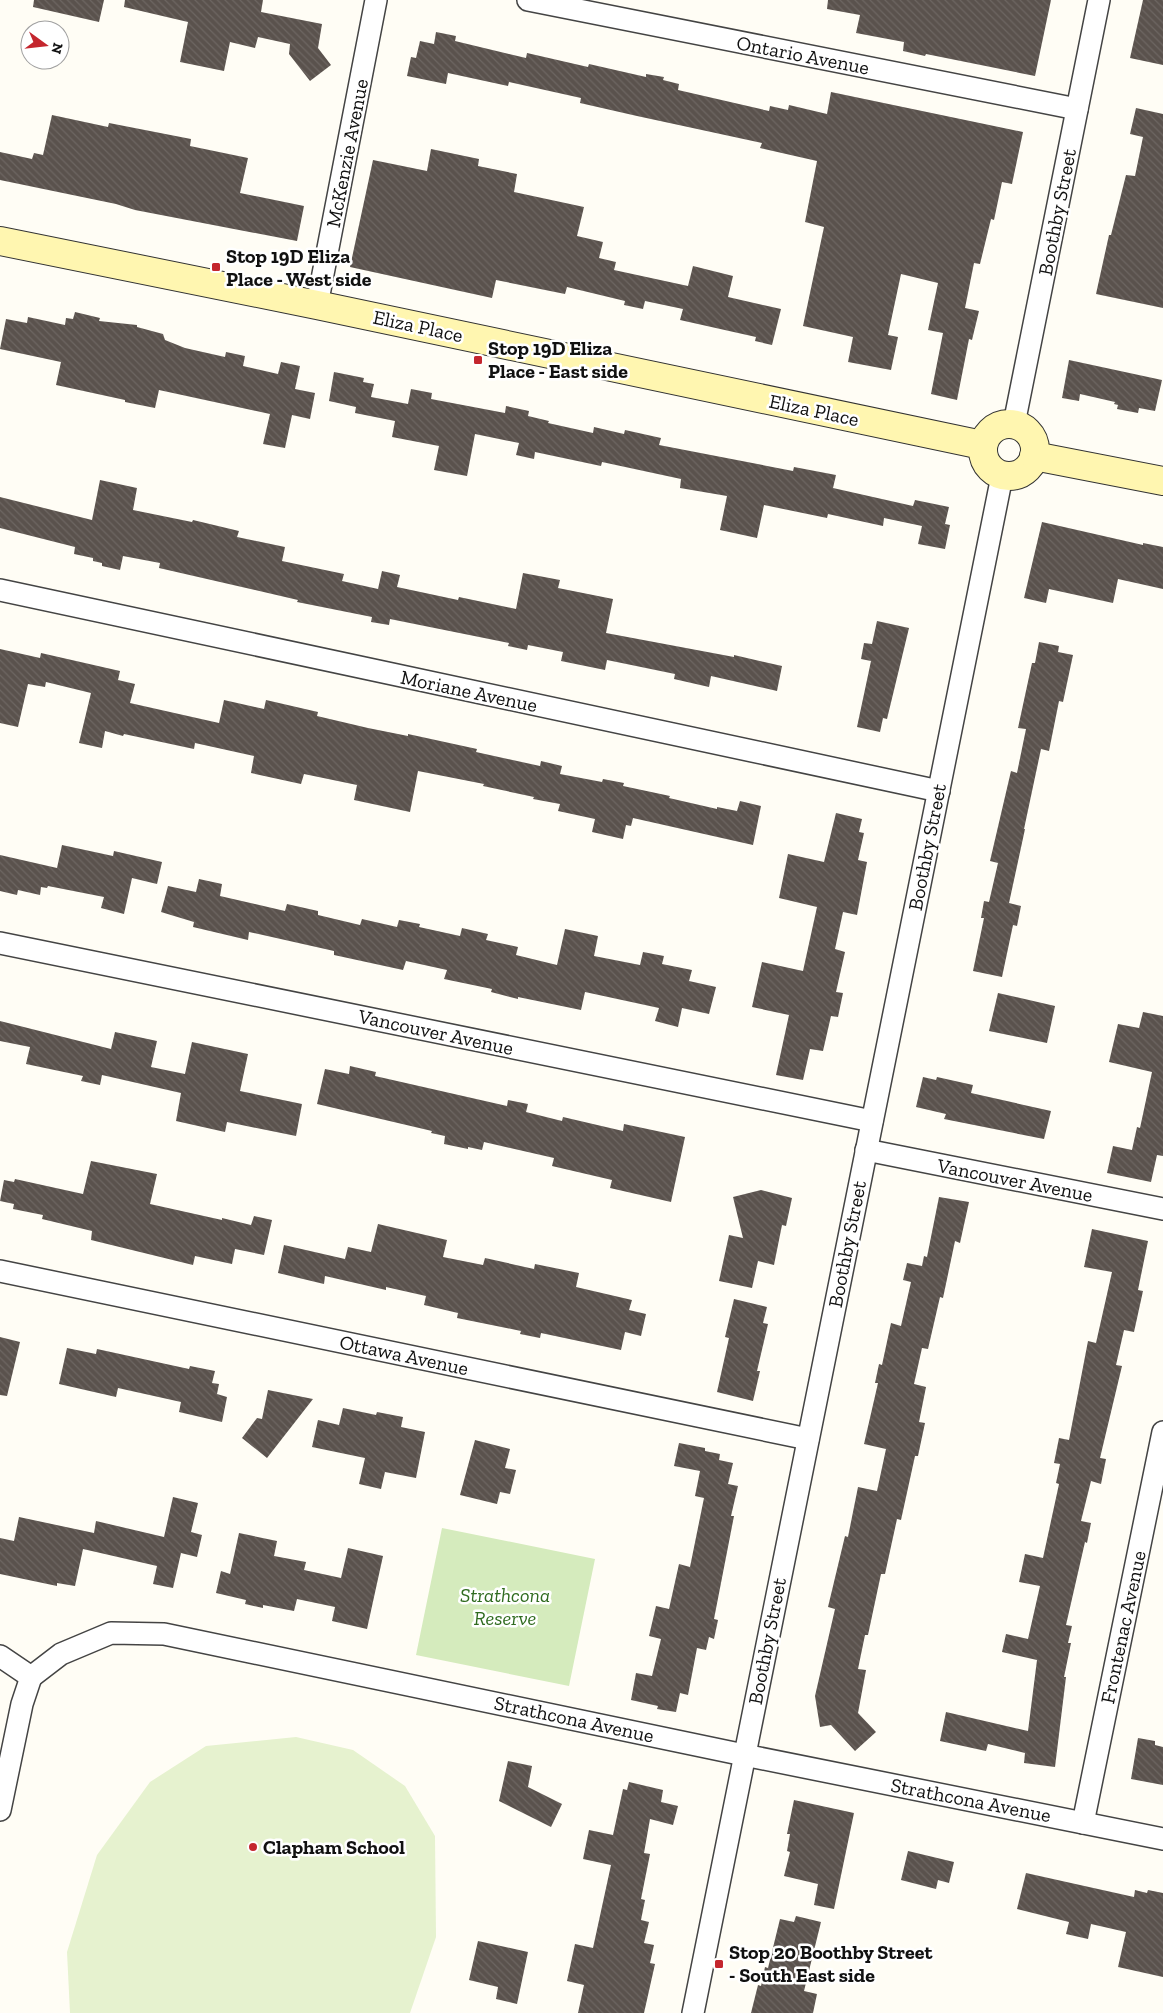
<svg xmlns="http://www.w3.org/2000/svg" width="1163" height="2013" viewBox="0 0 1163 2013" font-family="'Zilla Slab',serif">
	<defs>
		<pattern id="building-back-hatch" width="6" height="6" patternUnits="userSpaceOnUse" patternTransform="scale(1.25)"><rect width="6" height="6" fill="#5a524d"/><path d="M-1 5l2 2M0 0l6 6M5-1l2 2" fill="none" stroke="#6d6662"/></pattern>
	</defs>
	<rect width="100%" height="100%" fill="#fffdf5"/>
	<!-- park -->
	<path fill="#d5ebbd" d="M442,1528L595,1559L569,1686L416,1655Z"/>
	<!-- pitch -->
	<path fill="#e6f2cf" d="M296,1737L353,1750L405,1786L435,1836L436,1937L410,2013H70L67,1952L97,1855L150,1782L206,1746Z"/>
	<!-- building -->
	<g fill="url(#building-back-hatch)">
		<path d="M34,0H104L99,22L33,7Z"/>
		<path d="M125,0H263L261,12L322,24L318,48L331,65L310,81L289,54L290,44L258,37L255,48L230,42L224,71L180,62L188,22L124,7Z"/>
		<path d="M828,0H1051L1035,76L926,54L925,56L903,51L904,42L856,33L860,15L827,9Z"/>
		<path d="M1143,0H1163V65L1130,58Z"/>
		<path d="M436,32L456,36L455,41L526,58L527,53L588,67L589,64L646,77V74L664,77L663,80L679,84L678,90L769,111L770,106L788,110L789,105L827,114L831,92L1023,132L1012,184L1002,182L994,220L991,219L980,264L974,263L965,308L979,311L972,340L969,339L957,400L931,394L943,333L928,330L938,283L901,274L888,335L898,337L891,370L848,362L853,337L803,326L824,227L805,222L817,161L760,148L762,143L637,116L580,103L581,98L509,82L508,86L448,73L446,84L407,76L411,57L416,58L420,41L434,44Z"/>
		<path d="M1136,108L1163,114V308L1096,294L1109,235H1111L1126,175L1135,176L1143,137L1130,134Z"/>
		<path d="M52,115L108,127L109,123L191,139L190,146L248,158L240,193L304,206L297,241L135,210L116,204L0,180V152L32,159L34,153L43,155Z"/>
		<path d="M431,149L479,159L478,166L517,174L514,192L584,207L577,236L603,242L599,258L616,262L614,270L688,286L693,266L733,276L728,297L781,309L772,345L755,341L756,337L680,320L683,309L645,301L643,309L624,305L625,301L567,287L565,294L496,280L492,298L350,267L373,160L427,171Z"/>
		<path d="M75,312L100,318L99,321L137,325V327L163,334L165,340L185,348L225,357L226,352L245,356L243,366L278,374L281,362L300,366L295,389L315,393L310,419L292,415L285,448L263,444L270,414L159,390L155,408L125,402V400L56,385L61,362L0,349L6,319L27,323L28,317L65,325L66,318L73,319Z"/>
		<path d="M1069,360L1162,380L1155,411L1139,408L1138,413L1117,409L1118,405L1114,404L1115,402L1080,394L1079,401L1062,398Z"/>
		<path d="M334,372L364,378L363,382L374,384L371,397L408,404L411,389L432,393L431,399L505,413L506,406L529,411L528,416L549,421L548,423L593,433L594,427L624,434L625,430L661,438L659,445L793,471L794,467L836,475L833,488L913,506L915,500L949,507L945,524L950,525L945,549L918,544L922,526L884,518L883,526L828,514L827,518L764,505L757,538L720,530L727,496L680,488L681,479L602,462L601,466L535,452L534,459L516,455L519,443L475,434L467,476L434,470L439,446L392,437L395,421L355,413L356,407L329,401Z"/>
		<path d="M100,480L137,488L133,510L192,522L193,520L239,531L237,537L285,547L282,561L344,574L342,581L378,589L382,571L400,575L397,587L458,600L459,597L516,609L523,573L560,580L558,588L613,599L606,633L734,657V655L782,666L777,691L711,676L709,687L674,679L675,674L607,660L605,670L561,661L563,652L528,645L527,650L508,646L509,643L390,619L389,625L371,622L372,617L297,602L298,600L159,568L160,563L123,556L120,570L102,566V563L93,561V558L74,554L75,547L0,528V497L92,520Z"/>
		<path d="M1042,522L1143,545V543L1163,547V589L1118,579L1113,603L1049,589L1046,603L1024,598Z"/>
		<path d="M877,621L909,628L887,719L883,718L880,732L857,727L871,661L861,659L864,643L872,644Z"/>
		<path d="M1039,642L1059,646L1058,652L1073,655L1063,702L1059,701L1049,751L1041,749L1024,829H1025L1009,903L1021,906L1017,926L1013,925L1002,977L973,971L984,918H981L984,901L989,902L998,863L990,861L1011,771L1017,773L1026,729L1018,728L1032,663H1035Z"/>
		<path d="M0,649L40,658L41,653L120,671L118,680L135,684L130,703L219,723L224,700L264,709L266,700L318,712L317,716L368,728L408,736V734L477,749L476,752L540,766L541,761L562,766L560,774L602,782L603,779L624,783L623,786L670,796L669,798L717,809V807L737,811L740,801L761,806L753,845L633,818L631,826L626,825L623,839L592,832L595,819L558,811L560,804L533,799L534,797L483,786L484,784L418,771L410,812L354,800L357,785L304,774L301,784L251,773L254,756L195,743L194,749L124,734L123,736L105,731L102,748L79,743L91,693L46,682L45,687L28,684L18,727L0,723Z"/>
		<path d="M836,813L862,819L859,832L864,833L858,860L867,862L857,915L843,912L835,949L845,952L836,992L843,993L838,1017L831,1016L823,1051L810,1049L803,1080L776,1075L789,1015L752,1007L762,962L803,971L817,907L779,898L788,854L824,862Z"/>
		<path d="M62,845L113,856L114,851L162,862L157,884L132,878L124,914L101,908L104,897L48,886L47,888L41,887L40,895L18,890L17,895L0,891V855L57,868Z"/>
		<path d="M199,879L222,884L220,896L285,911L287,904L318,911V915L360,925L362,919L397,927L399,920L420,924L419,927L460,936L462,928L488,934L486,940L518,947L516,955L557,965L565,929L598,936L594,956L640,965L643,952L664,956L662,964L692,970L689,981L716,987L709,1014L682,1008L678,1027L655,1021L659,1008L585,992L581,1010L518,997V999L491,992L492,989L444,979L447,970L406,961L403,970L334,955V951L249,932L248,940L193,927L194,922L161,912L168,886L196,892Z"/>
		<path d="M998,993L1055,1006L1047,1043L989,1031Z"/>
		<path d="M1143,1012L1163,1016V1156L1157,1155L1151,1182L1107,1173L1113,1146L1132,1150L1137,1127L1140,1128L1152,1072L1109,1062L1118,1024L1139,1028Z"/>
		<path d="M0,1021L111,1049L115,1032L157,1041L151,1067L185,1074L192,1042L248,1054L240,1091L302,1104L296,1136L227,1122L225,1132L176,1121L181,1093L102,1075L100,1085L81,1081L83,1076L26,1064L30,1047L0,1041Z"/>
		<path d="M350,1066L376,1072L375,1076L507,1106L508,1100L528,1104L526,1112L562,1121L563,1117L623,1131L624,1124L685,1137L671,1202L610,1188L612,1180L552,1166L554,1158L484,1142L482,1150L468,1147V1149L444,1144L445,1136L431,1133L432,1131L317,1104L325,1069L349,1074Z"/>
		<path d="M923,1077L936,1080L937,1077L973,1085L971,1093L1051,1111L1044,1139L944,1119L946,1114L916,1107Z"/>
		<path d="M91,1161L157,1174L150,1204L222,1220V1218L251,1225L254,1216L272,1220L264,1255L235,1249L232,1264L195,1256L193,1265L91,1240L92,1231L42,1219L43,1215L13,1209L14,1204L0,1201L4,1180L14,1182L15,1179L83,1194Z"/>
		<path d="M761,1190L792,1198L786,1226L782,1225L774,1265L758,1261L752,1288L719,1281L729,1235L743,1238L733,1197Z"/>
		<path d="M939,1197L969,1202L960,1243L955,1241L943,1298L940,1297L928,1349L922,1348L914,1384L926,1387L919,1422L925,1423L918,1456H915L901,1520L897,1519L885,1574H881L868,1635H865L858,1669L866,1670L858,1713L876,1732L855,1751L831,1725L820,1727L815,1696L835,1609L828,1607L845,1536L848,1537L858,1487L877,1491L886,1449L864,1444L878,1383H875L879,1364L882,1365L891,1323L901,1326L911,1282L903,1280L907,1263L922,1266L924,1256L927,1257Z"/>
		<path d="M378,1224L447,1240L443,1257L483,1265L485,1258L534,1269L535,1264L579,1273L576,1287L632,1300L629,1310L646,1314L641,1336L625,1332L621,1350L541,1333L540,1338L520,1334L521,1331L457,1318L458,1313L424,1305L426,1296L386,1287V1290L325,1276L324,1284L278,1273L284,1245L345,1259L348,1247L371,1252Z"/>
		<path d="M1092,1229L1148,1241L1138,1290L1143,1291L1134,1332L1124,1330L1116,1365L1122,1366L1100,1458L1106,1459L1101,1484L1091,1481L1081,1521L1091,1523L1087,1543L1085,1542L1066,1625L1072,1626L1068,1643H1071L1064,1677H1066L1055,1767L1024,1763L1025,1753L988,1744L986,1751L940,1741L946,1712L1028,1731L1037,1660L1002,1652L1006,1634L1028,1639L1040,1586L1019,1582L1025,1554L1043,1558L1059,1484L1056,1483L1060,1464L1054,1463L1059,1438L1069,1440L1088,1341L1096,1343L1112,1272L1084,1267Z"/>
		<path d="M734,1299L767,1307L763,1323L768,1324L757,1371H760L753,1401L717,1392L729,1338L725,1337Z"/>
		<path d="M0,1337L20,1342L7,1396L0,1395Z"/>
		<path d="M67,1348L96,1354L97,1349L189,1369L190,1366L215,1371L212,1383L219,1384L217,1394L227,1397L222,1422L179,1412L181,1402L118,1388L116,1397L59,1384Z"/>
		<path d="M268,1390L313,1399L267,1458L242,1438L257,1418L262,1419Z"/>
		<path d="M343,1408L376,1415L377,1412L403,1417L401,1427L425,1432L416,1478L385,1472L381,1489L359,1484L365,1458L312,1447L318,1420L339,1425Z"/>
		<path d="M475,1440L510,1449L505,1468L516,1470L510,1494L500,1492L497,1504L460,1495Z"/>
		<path d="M679,1443L705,1448V1451L720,1454L719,1460L733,1463L728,1484L738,1486L731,1516H734L714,1619L718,1620L714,1639L709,1637L706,1650L697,1648L688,1695L680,1693L676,1712L657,1709L658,1706L631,1700L636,1673L652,1676L661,1639L649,1636L656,1606L669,1609L679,1564L690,1567L704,1498L695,1496L700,1471L674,1466Z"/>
		<path d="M173,1497L198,1503L191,1532L202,1535L197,1557L181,1553L173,1588L153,1584L157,1566L83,1549L75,1586L57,1583V1586L0,1574V1538L14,1541L19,1517L94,1533L96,1521L164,1537Z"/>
		<path d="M239,1533L277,1541L274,1556L306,1562L304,1570L341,1578L348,1548L383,1556L367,1629L332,1621L335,1607L297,1599L294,1611L263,1605V1608L245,1604L246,1600L216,1593L221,1571L230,1574Z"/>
		<path d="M1138,1738L1155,1741V1745L1163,1747V1785L1131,1779Z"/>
		<path d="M508,1761L532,1766L528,1787L562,1804L551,1827L499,1801Z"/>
		<path d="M629,1782L663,1790L661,1802L678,1806L673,1825L650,1819L644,1853L650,1854L641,1899L645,1900L641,1920L649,1922L644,1943L654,1945L650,1963L655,1964L644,2013H578L584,1985L567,1981L575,1944L593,1948L611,1865L583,1859L589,1830L613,1835L623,1789L627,1790Z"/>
		<path d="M794,1800L854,1813L834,1909L814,1905L818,1884L784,1876L790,1852L787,1851L790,1834H787Z"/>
		<path d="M908,1851L954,1862L949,1883L938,1880L936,1889L901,1880Z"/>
		<path d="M1026,1873L1134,1897L1135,1890L1147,1893L1148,1890L1163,1893V1977L1118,1967L1126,1932L1091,1924L1088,1939L1066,1934L1069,1922L1017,1909Z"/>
		<path d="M796,1916L821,1922L804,1991L817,1994L813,2013H751L758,1985L761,1986L765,1967L768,1968L780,1919L794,1922Z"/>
		<path d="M478,1941L528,1952L517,2004L496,1999L498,1987L469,1980Z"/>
	</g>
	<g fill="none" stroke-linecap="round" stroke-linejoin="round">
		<defs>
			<g id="street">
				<path d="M528,0L1077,109"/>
				<path d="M317,305L376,0"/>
				<path d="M1014,424L1099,0"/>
				<path d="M0,590L939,791"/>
				<path d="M0,943L872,1121"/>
				<path d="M866,1150L1163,1209"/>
				<path d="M0,1271L808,1439"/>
				<path d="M0,1656L31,1677L61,1654L111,1633L164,1634L744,1755L1163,1839"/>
				<path d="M0,1810L22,1704L31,1677"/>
				<path d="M1083,1823L1163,1432"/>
				<path d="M693,2013L1002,476"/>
			</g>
			<g id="secondary">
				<path d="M0,241L317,305L982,445"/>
				<circle cx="1009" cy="450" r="26"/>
				<path d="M1034,456L1163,481"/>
			</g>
		</defs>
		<!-- street casing -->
		<use href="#street" stroke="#444" stroke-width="24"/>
		<!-- secondary casing -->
		<use href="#secondary" stroke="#333" stroke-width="30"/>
		<!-- street -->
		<use href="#street" stroke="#fff" stroke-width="21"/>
		<!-- secondary -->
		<use href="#secondary" stroke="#fff6b0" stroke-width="28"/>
	</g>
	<!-- markers -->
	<g fill="#c4262e" stroke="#fff" stroke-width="2">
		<rect x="211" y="262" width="10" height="10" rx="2.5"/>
		<rect x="473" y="355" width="10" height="10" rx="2.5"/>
		<circle cx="253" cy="1847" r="5"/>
		<rect x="714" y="1959" width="10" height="10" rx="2.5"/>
	</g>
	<g text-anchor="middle" stroke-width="5" stroke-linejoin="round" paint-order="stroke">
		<!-- street labels -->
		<g font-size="20" fill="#111" stroke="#fff">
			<text transform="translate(803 55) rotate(11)" y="7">Ontario Avenue</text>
			<text transform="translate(347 153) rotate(-79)" y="7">McKenzie Avenue</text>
			<text transform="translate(1057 212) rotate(-79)" y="7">Boothby Street</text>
			<text transform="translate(418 326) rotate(12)" y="7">Eliza Place</text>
			<text transform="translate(814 410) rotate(12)" y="7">Eliza Place</text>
			<text transform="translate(469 691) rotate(12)" y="7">Moriane Avenue</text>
			<text transform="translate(927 847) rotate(-79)" y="7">Boothby Street</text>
			<text transform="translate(436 1032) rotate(12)" y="7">Vancouver Avenue</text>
			<text transform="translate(1015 1180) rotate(11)" y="7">Vancouver Avenue</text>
			<text transform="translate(847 1244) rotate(-79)" y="7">Boothby Street</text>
			<text transform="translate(404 1355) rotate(12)" y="7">Ottawa Avenue</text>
			<text transform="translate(1123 1627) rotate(-78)" y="7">Frontenac Avenue</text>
			<text transform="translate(767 1641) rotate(-79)" y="7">Boothby Street</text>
			<text transform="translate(574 1719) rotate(12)" y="7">Strathcona Avenue</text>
			<text transform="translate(971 1800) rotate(11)" y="7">Strathcona Avenue</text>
		</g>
		<!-- poi labels -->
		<g font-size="20" font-weight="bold" fill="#111" stroke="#fff" text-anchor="start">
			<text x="226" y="263">Stop 19D Eliza<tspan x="226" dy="23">Place - West side</tspan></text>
			<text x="488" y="355">Stop 19D Eliza<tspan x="488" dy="23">Place - East side</tspan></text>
			<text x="263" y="1854">Clapham School</text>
			<text x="729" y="1959">Stop 20 Boothby Street<tspan x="729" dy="23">- South East side</tspan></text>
		</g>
		<!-- park labels -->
		<g font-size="20" font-style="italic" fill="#2f6b1f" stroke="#fff">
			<text x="505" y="1602">Strathcona<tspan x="505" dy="23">Reserve</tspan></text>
		</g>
	</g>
	<!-- north arrow -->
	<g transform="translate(45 45) rotate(105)"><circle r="24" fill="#ffffff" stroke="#a0a0a0"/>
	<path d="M0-4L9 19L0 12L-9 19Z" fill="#c4262e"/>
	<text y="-8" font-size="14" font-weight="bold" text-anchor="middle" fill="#111111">N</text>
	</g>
</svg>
